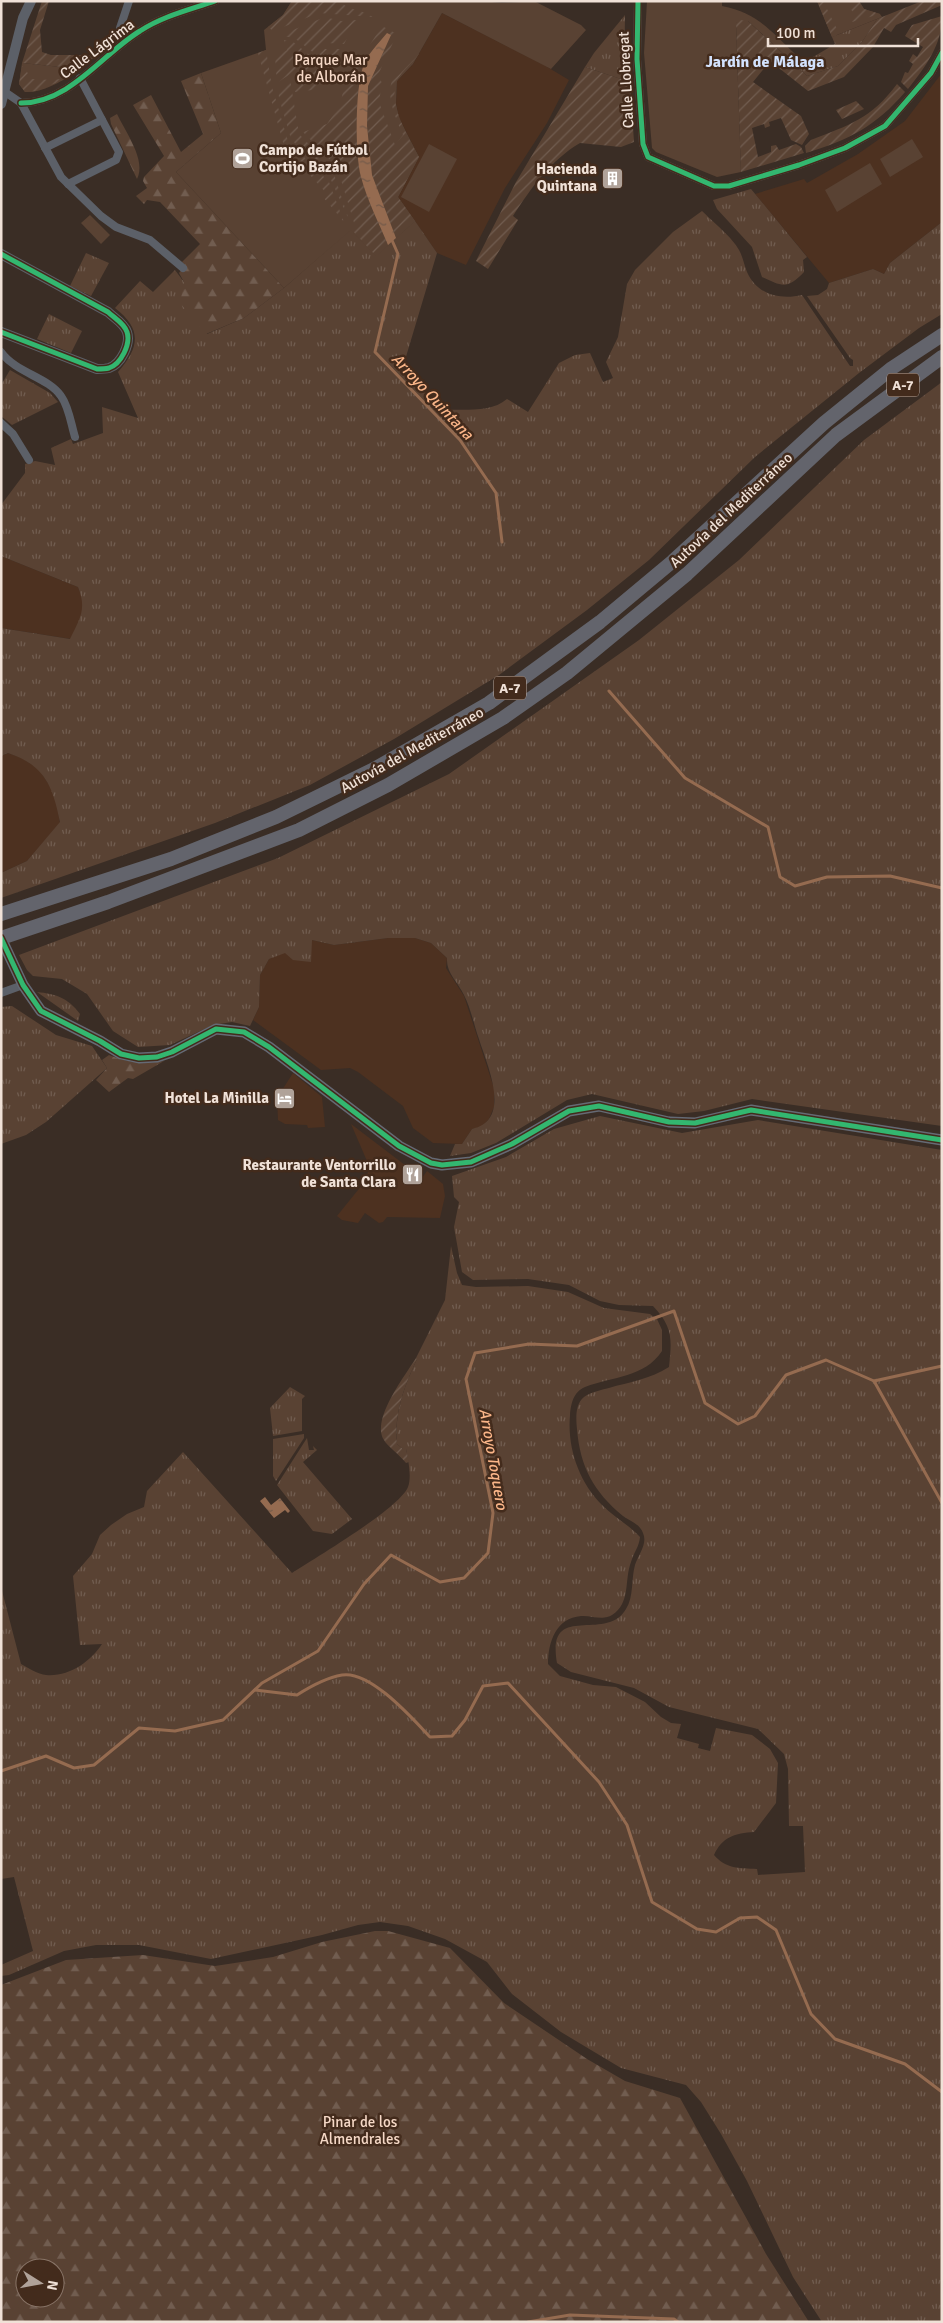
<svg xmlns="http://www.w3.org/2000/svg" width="943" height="2323" viewBox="0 0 943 2323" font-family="Signika,sans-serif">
	<defs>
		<pattern id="grass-tufts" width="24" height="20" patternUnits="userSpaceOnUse" patternTransform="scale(1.25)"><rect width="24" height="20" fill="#594233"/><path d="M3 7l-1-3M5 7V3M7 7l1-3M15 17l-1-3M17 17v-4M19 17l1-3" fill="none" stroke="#715d50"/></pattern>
		<pattern id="forest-firs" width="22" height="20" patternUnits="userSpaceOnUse" patternTransform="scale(1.25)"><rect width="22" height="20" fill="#594233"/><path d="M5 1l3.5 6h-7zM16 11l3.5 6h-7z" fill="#715d50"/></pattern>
		<pattern id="garden-furrows" width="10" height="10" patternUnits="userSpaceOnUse" patternTransform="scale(1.25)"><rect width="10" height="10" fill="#594233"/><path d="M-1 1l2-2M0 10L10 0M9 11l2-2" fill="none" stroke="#715d50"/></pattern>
		<pattern id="water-ripples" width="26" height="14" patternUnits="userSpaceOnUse" patternTransform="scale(1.25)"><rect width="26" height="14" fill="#956b50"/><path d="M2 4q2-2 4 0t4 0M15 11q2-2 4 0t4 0" fill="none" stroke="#725949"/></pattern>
	</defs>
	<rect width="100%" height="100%" fill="#3a2d25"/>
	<!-- built -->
	<g fill="#4d3120">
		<path d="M442,13L544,65L569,80L547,123L505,188L466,265L437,253L398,197L419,157L399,118L396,104L397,81L413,64Z"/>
		<path d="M942,73V222L890,263L884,274L873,269L829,283L755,194L804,179L807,183L858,154L905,121Z"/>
		<path d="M1,556L78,587L83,599V613L71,639L1,628Z"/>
		<path d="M8,753L22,758L39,769L55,794L60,823L27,861L1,873V756Z"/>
		<path d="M388,938H415L431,943L447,958L446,968L464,996L494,1088V1107L489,1119L482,1127L472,1129L462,1144L433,1143L413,1128L403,1106L358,1072L350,1068L321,1070L253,1020L259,1007L260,975L269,959L312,940L334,945Z"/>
		<path d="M293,1073L322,1097L325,1127L308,1128L307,1125L285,1124L278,1120L277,1098Z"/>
		<path d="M351,1124L422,1178L427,1171L443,1184L445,1196L440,1218L387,1217L383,1222L379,1223L365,1213L358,1223L342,1220L337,1216L362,1185L370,1168Z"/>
	</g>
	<!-- grass -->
	<g fill="url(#grass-tufts)">
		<path d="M625,15L624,80L585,67L594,53Z"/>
		<path d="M877,19L862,42L838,66L807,76L788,58L794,53L803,63L835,44L832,37Z"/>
		<path d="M751,189L807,257L803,260L804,272C787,290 782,286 762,277L752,247L717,209L713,200Z"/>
		<path d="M702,211C713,222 733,238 739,250C743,257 744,265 747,272C757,295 780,300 802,295L850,366H853V360L850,358L807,296L818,295L827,289L829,283L873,269L884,274L890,263L942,222V314L919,328L859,373L755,457L649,560L587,610L499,675L394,739L310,785L215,823L1,898V873L27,861L60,822C53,787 45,765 8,753L1,756V628L70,639C80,618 87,609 78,587L1,556V505L25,473V464L35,461L55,465L51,448L71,439L73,444L103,433L102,407L138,418L118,372C140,347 142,329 115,308L140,281L153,292L175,270L184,282L207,334L244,318L284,288L351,229L376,255L415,221L437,253L405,360L417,384L444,410C465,409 491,413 507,399L528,412L559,363L575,355L590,353L603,382L613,378L606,362L618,337L627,284L635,270L673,232Z"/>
		<path d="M86,253L109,263L91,296L70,286Z"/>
		<path d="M49,314L82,331L71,353L37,339Z"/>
		<path d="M10,370L50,393L58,402L12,425L1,416V385Z"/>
		<path d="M942,382V1126L752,1099L704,1111L678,1114L592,1094L567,1100L496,1143L471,1153L450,1156L455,1144H462L472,1129C513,1120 487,1065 479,1039C474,1025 471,1009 464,995C458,982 446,973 447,958L431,943L415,938H388L334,945L312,940L311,962L293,960L285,953L269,959L260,975L259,1007L250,1026L232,1022L213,1025L170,1045L138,1047L113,1031L87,994L62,979L33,976L27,970L19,955L278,858L449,774L639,640L739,560L864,440Z"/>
		<path d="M37,992C56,994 68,998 80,1014L78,1021Z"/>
		<path d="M12,1006L56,1035L92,1046L107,1068L46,1122L26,1135L1,1144V1007Z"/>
		<path d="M600,1116L682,1133L758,1120L942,1150V2322H822L793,2277L747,2181L721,2134L701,2102L686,2085L621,2068L561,2032L512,1994L487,1962L445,1939L408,1926L380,1922L358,1925L322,1935L211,1959L139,1945H96L64,1951L9,1975L1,1976V1965L33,1951L14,1877L1,1879V1587L21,1664C28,1668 38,1674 46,1675C69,1677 90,1662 102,1644L80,1645L73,1576L92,1554L100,1535L111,1525L127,1514L144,1507L147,1491L183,1452L292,1573C315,1558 400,1508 408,1487C412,1477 408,1459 406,1449H403L397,1444C394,1413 404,1387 417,1359L416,1358L445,1300L451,1246L457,1273L462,1285L476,1287L528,1286L568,1292L604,1308L650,1314L657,1319L662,1330V1351C644,1378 613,1376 585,1387C573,1392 571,1404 570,1415C567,1448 579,1482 602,1505C614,1517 629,1525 640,1537C639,1547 634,1552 631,1562C624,1580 631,1603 612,1615C603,1621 591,1615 581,1616C556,1618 548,1642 548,1664L560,1676L593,1685L616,1687L645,1702L661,1717L671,1723L681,1724L677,1738L699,1744L698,1748L710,1751L716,1728L752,1735L770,1749L778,1763L776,1803L754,1832C735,1833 722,1837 714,1855C726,1869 739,1868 757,1869L758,1875L805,1872L803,1826H789L788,1769L784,1754L758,1729L669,1707L634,1688L571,1672L557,1663C546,1600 606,1644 626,1609C634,1597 631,1579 635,1565C638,1555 648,1544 643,1533C640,1524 630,1521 623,1516C594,1492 580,1467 577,1429C576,1419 575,1404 584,1397C591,1392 601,1390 609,1388C629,1382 651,1379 669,1367C672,1339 673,1327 653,1306L619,1305L600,1301L569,1285L528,1279L473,1280L462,1272L454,1227L459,1202L454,1197L452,1176L506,1157L554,1129Z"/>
		<path d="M290,1387L305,1396L302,1399V1431L273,1436L270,1408Z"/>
		<path d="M304,1434V1438L276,1481L273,1476V1439Z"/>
		<path d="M307,1438L309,1450H314L313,1446L317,1450L303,1462L352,1519L332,1534L313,1531L277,1485Z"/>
	</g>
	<!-- forest -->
	<g fill="url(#forest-firs)" fill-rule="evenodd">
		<path d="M201,73L221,133L176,172L284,288L244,318L206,334L180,303L184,282L179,273L185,265L182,262L200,244L160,202L147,200L144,204L136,196L147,188L143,181L144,177L164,156L133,105L151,95L181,152L203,134L181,81Z"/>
		<path d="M117,114C125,131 147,161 137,179L111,124L110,118Z"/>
		<path d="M109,1055C128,1063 144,1064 164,1061L133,1079L128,1078L109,1092L96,1080L107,1068L102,1060Z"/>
		<path d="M375,1931H388L450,1948L504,2003L587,2059L625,2081L680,2098L766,2254L809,2322H1V1985L66,1960L143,1955L215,1966L273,1957L322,1942ZM25,2268H55V2298H25Z"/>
	</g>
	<!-- park -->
	<g fill="#594233">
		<path d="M292,1H481L502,3L534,1L581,25L586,30L551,69L442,13L413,64L397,81L396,104L399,118L419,157L398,197L415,221L376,256L351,230L284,288L176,172L221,133L201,73L266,50L264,30L283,15Z"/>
		<path d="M647,1H722V6C757,13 770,30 794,53L788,58L748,21L736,23L741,172L717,177L656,152L652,148L644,53Z"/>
		<path d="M817,1H859L864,9L880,14L882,17L832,37Z"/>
		<path d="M22,63L71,68L73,73C60,83 41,93 25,92L19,84Z"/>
		<path d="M912,139L923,157L890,177L880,159Z"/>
		<path d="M429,144L457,159L429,212L401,197Z"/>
		<path d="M870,163L882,184L837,212L825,190Z"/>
		<path d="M90,215L110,235L101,244L81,223Z"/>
	</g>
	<!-- garden -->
	<g fill="url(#garden-furrows)">
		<path d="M42,1H49L40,30L42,52L51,55H98L73,73L71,68L22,63Z"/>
		<path d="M292,1H339C349,11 361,9 373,17L319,13L273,31L268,27L283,15Z"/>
		<path d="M817,1H823L838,31L836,36L832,37Z"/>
		<path d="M853,1H859L864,9L880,14L852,22L853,12L847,5Z"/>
		<path d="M922,1H942V5L896,25L891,32L884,28L873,47L844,77L808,91L770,61L753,82L801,116L809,134L802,145L791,140L781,118L769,122L770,126L765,128L764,124L752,128L758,157L771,152V146L776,145L779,150L796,144L801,147L804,153L741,172L736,23L740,20L748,21L807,76L838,66L862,42L877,19Z"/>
		<path d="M942,16C942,45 926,66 908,89L901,82L905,72L908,73L913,64L909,61L913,54L917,57L923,47L905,36L912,25Z"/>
		<path d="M325,17L341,21L357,20L344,44L327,43L314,53L293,37H284L283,34Z"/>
		<path d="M382,26L397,34L378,75L382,83L379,102L395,145L403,135C396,119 385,95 393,78C398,69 409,59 415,51L419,54C413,63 401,71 397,81C387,103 409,138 419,157L398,197L415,221L396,238L372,175L367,126L368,86L391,35L387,33C379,43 367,54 363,67C355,90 355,154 361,177C367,200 379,223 388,245L376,256L351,229L355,226L337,167L303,132L327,124L340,105L345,83Z"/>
		<path d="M284,40L292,41L312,57H315L323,49H341L325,77L296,70L277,83L275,56L287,50Z"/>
		<path d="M266,50L272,87L288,141L329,182L344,222L323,197L327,194L284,146L258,53Z"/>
		<path d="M22,66H27V72L32,79L52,80L68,78L36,91L25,92L19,84Z"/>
		<path d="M585,67L630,82L634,142L621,147L580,143C551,160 531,188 513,216L518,220L488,269L476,261L516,182Z"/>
		<path d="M295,75L322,82L321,89L295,92Z"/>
		<path d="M290,79L299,134L332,168L349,220L331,180L291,139L279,98L278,87Z"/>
		<path d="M897,84L905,92C876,126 849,140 806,153L805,146L811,140C849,125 871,119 897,84Z"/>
		<path d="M856,101L864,109L842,119L836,110Z"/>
		<path d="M416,1358L417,1359C404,1387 394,1413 397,1444L403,1449H406L409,1462L406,1463C400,1455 387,1446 384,1440C371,1419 405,1376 416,1358Z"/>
	</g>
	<!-- water -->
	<g fill="url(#water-ripples)">
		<path d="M387,33L391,35L368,86L367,126L372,175L396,238L388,245C379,223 367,200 361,177C355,154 355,90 363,67C367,54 379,43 387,33Z"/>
		<path d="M265,1497L271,1505L280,1498L290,1511L288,1513L285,1510L274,1518L260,1501Z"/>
	</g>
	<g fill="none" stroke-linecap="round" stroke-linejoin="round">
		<!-- stream -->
		<g stroke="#956b50" stroke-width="3">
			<path d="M391,238L398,254L375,352L460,440L496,493L502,542"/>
			<path d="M609,691L685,778L768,827L780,877L795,886L827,877L890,876L942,888"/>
			<path d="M874,1381L942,1503"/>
			<path d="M255,1690L297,1695C311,1686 325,1678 342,1675C370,1670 412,1718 430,1737L452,1736L465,1720L483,1686L508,1683L599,1782L627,1825L652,1902L697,1929L716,1932L740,1918L757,1917L776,1930L811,2014L835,2039L905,2064L942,2092"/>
			<path d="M1,1771L46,1756L74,1768L94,1765L139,1728L175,1731L223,1720L262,1683L318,1651L364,1584L391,1555L440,1582L464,1578L488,1553L493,1513L466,1379L475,1353L529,1344L577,1346L674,1311L705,1403L738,1424L755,1416L786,1375L826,1360L874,1381L942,1366"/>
			<path d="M528,2322L570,2315L674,2319L678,2322"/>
		</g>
		<!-- minor -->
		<g stroke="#5c6068" stroke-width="8">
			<path d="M638,1L637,59L643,144L648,157L714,186H729L799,165L845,148L885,126L931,73L942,53"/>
			<path d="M126,40L120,28L129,1"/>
			<path d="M5,92L21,103L61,177L101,216L116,227L150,240L183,268"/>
			<path d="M21,103C70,103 102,54 140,31C163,16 189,10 215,1"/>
			<path d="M45,148L102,120"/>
			<path d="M68,184L116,160L119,152L80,78"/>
			<path d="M1,352C16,373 48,377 61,396C69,407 71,424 75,437"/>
			<path d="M1,423L13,434L29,460"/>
			<path d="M1,993L23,985"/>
		</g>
		<!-- tertiary -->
		<g stroke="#5c6068" stroke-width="10">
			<path d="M1,104L23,18L31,1"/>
			<path d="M1,254L108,312C114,318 124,323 127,332C131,344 121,364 109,368C105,369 100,369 97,369L1,332"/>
		</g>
		<!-- secondary -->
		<path stroke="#656a75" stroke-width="11" d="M1,938L23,985L41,1011L100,1041L121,1054L139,1058L157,1057L172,1052L216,1029L244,1032L269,1047L399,1146L431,1163L442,1165L471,1162L512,1144L569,1111L599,1106L669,1122L695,1123L751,1110L942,1140"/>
		<!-- motorway -->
		<g stroke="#63646c" stroke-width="14">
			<path d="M1,914L171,859L276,817L374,769L489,703L600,622L673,561L824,423L892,368L942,335"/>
			<path d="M1,938L108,902L299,830L388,785L503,718L567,673L687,574L836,435L942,357"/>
		</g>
		<defs>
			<g id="cycleway">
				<path d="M638,1L637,59L643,144L648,157L714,186H729L799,165L845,148L885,126L931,73L942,53"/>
				<path d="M21,103C70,103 102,54 140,31C163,16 189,10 215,1"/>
				<path d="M1,254L108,312C114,318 124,323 127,332C131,344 121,364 109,368C105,369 100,369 97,369L1,332"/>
				<path d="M1,938L23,985L41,1011L100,1041L121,1054L139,1058L157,1057L172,1052L216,1029L244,1032L269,1047L399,1146L431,1163L442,1165L471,1162L512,1144L569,1111L599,1106L669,1122L695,1123L751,1110L942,1140"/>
			</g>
		</defs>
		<!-- cycleway casing -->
		<use href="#cycleway" stroke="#432b1c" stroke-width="8"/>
		<!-- cycleway -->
		<use href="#cycleway" stroke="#33b770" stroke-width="5"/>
	</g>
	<!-- icons -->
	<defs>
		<symbol id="stadium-square" viewBox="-11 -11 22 22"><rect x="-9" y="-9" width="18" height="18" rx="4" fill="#b0a299" stroke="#432b1c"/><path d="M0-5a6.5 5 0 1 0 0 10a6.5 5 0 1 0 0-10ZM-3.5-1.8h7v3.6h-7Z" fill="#fff"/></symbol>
		<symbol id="building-square" viewBox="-11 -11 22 22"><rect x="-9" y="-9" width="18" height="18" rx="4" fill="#b0a299" stroke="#432b1c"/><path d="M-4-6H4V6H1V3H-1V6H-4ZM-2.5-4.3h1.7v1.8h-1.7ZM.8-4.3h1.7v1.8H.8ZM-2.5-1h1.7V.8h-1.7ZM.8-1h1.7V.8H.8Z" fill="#fff"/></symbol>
		<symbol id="hotel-square" viewBox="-11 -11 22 22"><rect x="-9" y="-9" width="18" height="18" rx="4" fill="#b0a299" stroke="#432b1c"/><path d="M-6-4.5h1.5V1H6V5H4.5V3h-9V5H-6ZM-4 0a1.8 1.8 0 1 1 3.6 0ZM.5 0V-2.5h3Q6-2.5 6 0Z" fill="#fff"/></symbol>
		<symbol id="restaurant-square" viewBox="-11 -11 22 22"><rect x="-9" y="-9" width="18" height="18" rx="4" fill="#b0a299" stroke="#432b1c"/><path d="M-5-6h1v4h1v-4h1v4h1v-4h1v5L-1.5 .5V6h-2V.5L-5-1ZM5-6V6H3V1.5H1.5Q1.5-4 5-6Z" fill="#fff"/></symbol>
	</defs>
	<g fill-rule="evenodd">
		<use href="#stadium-square" x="230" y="146" width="25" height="25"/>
		<use href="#building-square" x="600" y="166" width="25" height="25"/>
		<use href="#hotel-square" x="272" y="1086" width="25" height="25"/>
		<use href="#restaurant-square" x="400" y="1162" width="25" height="25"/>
	</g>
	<g text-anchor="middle" stroke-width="5" stroke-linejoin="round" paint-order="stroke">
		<!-- shield labels -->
		<g fill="#432b1c" stroke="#bcaa9f" stroke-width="1">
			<rect x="887" y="373.5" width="32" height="23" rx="4"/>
			<rect x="494" y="676.5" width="32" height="23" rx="4"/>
		</g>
		<g font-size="14" font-weight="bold" fill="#f0e1d7">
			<text x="903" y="390">A-7</text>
			<text x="510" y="693">A-7</text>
		</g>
		<!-- street labels -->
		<g font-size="15" fill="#f0e1d7" stroke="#432b1c">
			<text transform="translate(97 49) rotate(-37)" y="5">Calle Lágrima</text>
			<text transform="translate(626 80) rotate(-93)" y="5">Calle Llobregat</text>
			<text transform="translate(731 510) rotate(-43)" y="5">Autovía del Mediterráneo</text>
			<text transform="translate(412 750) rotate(-29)" y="5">Autovía del Mediterráneo</text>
		</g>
		<!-- park labels -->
		<g font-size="15" fill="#f6d9c7" stroke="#432b1c">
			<text x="331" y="65">Parque Mar<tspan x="331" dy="17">de Alborán</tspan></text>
			<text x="360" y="2127">Pinar de los<tspan x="360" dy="17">Almendrales</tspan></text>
		</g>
		<!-- poi labels -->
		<g font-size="15" font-weight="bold" fill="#f0e1d7" stroke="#432b1c" text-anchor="end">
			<text x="259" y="155" text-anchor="start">Campo de Fútbol<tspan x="259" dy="17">Cortijo Bazán</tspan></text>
			<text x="597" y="174">Hacienda<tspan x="597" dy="17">Quintana</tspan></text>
			<text x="269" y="1103">Hotel La Minilla</text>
			<text x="396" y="1170">Restaurante Ventorrillo<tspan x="396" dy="17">de Santa Clara</tspan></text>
		</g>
		<!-- neighbourhood labels -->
		<g font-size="16" font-weight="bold" fill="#d3e2fd" stroke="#432b1c">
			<text x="765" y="67">Jardín de Málaga</text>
		</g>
		<!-- water labels -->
		<g font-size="16" font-style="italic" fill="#fab588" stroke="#432b1c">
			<text transform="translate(433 396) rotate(47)" y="6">Arroyo Quintana</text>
			<text transform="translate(494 1459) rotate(80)" y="6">Arroyo Toquero</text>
		</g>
	</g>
	<!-- border -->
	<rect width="943" height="2323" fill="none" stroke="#f0e1d7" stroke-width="5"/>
	<!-- north arrow -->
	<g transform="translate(40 2283) rotate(101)"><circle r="24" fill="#432b1c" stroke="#887467"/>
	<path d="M0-4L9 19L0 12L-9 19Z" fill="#b0a299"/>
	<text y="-8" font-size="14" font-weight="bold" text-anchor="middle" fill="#f0e1d7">N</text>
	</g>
	<!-- scale -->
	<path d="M768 38v8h150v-8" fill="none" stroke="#f0e1d7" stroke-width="2.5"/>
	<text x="776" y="38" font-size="15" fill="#f0e1d7" stroke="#432b1c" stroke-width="4" paint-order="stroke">100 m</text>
</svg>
